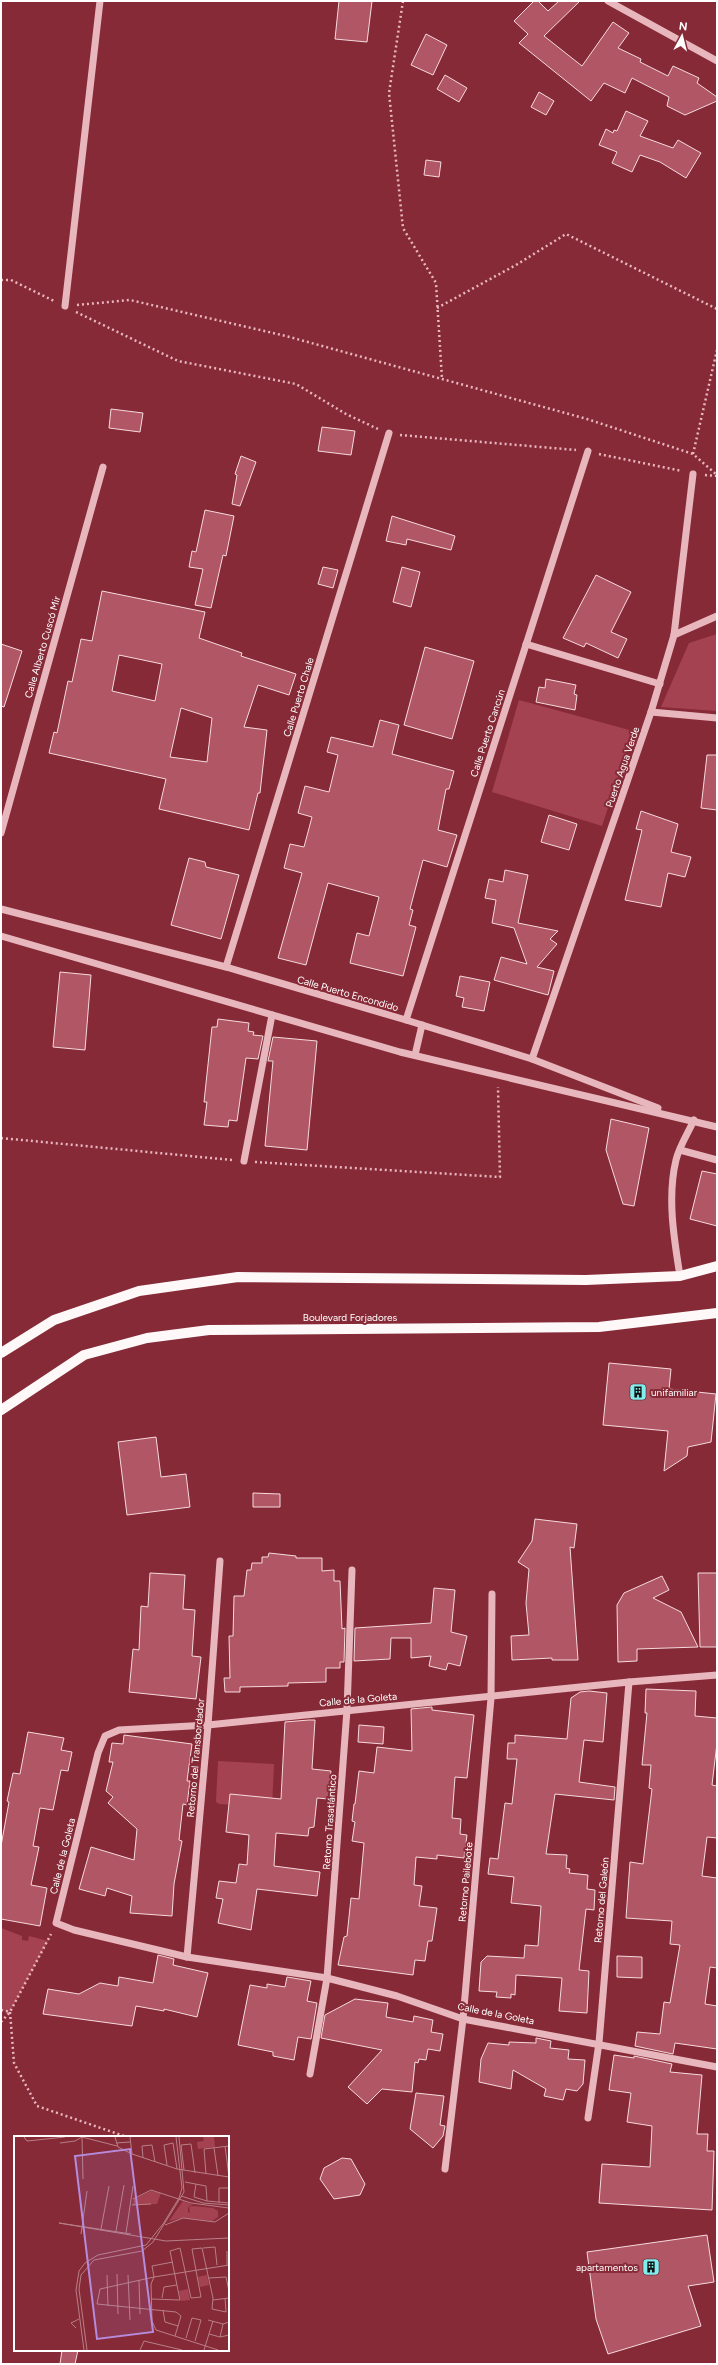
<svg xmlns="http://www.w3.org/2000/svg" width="718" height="2365" viewBox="0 0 718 2365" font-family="Figtree,sans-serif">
	<rect width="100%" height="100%" fill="#872a37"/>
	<!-- green -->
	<g fill="#a54252">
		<path d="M717,634V711L661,707L689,643Z"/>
		<path d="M519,700L633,731L602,826L492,792Z"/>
		<path d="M218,1761L274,1764L272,1807L219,1804L216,1802Z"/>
		<path d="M1,1928L22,1936V1940L28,1941L29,1936L48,1941L10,2012L1,2010Z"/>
	</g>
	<!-- building -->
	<g fill="#b05664" stroke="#f6dade" fill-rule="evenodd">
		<path d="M339,1H372L367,42L335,39Z"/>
		<path d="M534,1H538L548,11L559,1H580L544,36L582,66L613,22L629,33L618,48L641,59L640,62L668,76L673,66L699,78L697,83L717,97V101L685,115L667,106L669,97L632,78L625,93L604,83L591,101L519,43L528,34L514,21Z"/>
		<path d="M426,34L447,45L433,75L411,65Z"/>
		<path d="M445,75L467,88L459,102L437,89Z"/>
		<path d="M539,92L554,101L546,115L531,107Z"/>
		<path d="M626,111L648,121L640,136L673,148L678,140L701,153L686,178L660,162L640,155L632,172L612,163L617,152L599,145L606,129L613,133L614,130L617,131Z"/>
		<path d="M426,160L441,162L439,177L424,175Z"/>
		<path d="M111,409L143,413L140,432L109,428Z"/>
		<path d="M322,427L355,431L351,455L318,451Z"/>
		<path d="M241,456L256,462L240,506L232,504L237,475L235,474Z"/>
		<path d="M205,510L234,516L226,556L223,555L211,608L195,605L203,569L189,567L192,551L196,552Z"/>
		<path d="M392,516L455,536L451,550L407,539L406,545L386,541Z"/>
		<path d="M323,567L338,570L333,588L318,584Z"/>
		<path d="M402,567L420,572L411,607L393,602Z"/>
		<path d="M596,575L631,592L611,632L627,639L618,658L586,643L584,647L563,638Z"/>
		<path d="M102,591L205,612L199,638L242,653L241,656L296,674L289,695L258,685L244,727L267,730L260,793H258L249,830L159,809L166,779L49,753L54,732L57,733L68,681L72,682L81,639L92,641ZM119,655L162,664L155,701L112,691ZM181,708L212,718L207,762L170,757Z"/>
		<path d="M1,644L22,651L4,707L1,706Z"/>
		<path d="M425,647L474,661L452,739L404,725Z"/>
		<path d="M546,679L576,685L574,694L577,695L575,710L536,702L539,687L545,688Z"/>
		<path d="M380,720L399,725L392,754L454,771L449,789H446L438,830L457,835L447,867L423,860L410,909L413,910L409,925L416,927L403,976L350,963L357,933L369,936L379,897L328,883L306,965L278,958L302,873L284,868L290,844L304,847L312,817L298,813L305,786L329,792L338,755L327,752L331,737L373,747Z"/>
		<path d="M707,755H717V810L701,808Z"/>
		<path d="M641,811L678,824L671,852L691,857L685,877L668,873L661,907L625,900L642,830L636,829Z"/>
		<path d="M549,815L577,824L569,850L541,842Z"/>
		<path d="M189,858L205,862L206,867L239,875L221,939L171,925Z"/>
		<path d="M505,870L528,875L518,923L558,931L550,939L557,944L537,967L554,971L548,995L494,980L501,957L527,964L514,928L492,923L496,900L485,898L489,879L503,882Z"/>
		<path d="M60,972L91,975L85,1050L53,1047Z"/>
		<path d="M460,976L490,982L484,1011L462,1007L464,998L456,996Z"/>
		<path d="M218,1019L249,1023L248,1031L254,1032L253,1035L263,1036L258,1059L246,1058L237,1121L229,1120L228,1127L204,1125L207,1102H204L212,1027H217Z"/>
		<path d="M273,1037L317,1041L307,1150L265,1146L273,1061H268Z"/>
		<path d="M611,1119L649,1128L634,1206L623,1204L606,1150Z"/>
		<path d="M702,1171L717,1174V1226L690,1219Z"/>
		<path d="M609,1363L671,1369L669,1389L716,1394L711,1442L688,1447L687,1456L664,1471L668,1431L603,1425Z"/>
		<path d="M156,1437L161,1477L186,1474L190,1507L127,1515L118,1442Z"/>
		<path d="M253,1493L280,1494V1507H253Z"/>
		<path d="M535,1519L577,1524L574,1548L570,1547L578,1660H552V1658L512,1660L511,1636L529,1635L526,1603L529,1569L518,1562L532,1541Z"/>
		<path d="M269,1553L296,1556V1558H322V1571L334,1570V1581H340L342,1629L345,1628L344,1662H340V1668H326V1682L288,1683V1686L240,1687V1692H225L224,1678H230L229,1636H233L234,1596H244L247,1570H251L252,1563H262V1557H268Z"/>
		<path d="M150,1573L185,1575L183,1609L195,1610L192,1656L201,1657L196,1699L129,1692L133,1649L139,1650L141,1606L148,1607Z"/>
		<path d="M698,1573H717V1647H700Z"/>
		<path d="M662,1576L669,1590L653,1598L681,1612L698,1647L637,1649V1661L618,1662L617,1605L624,1593Z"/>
		<path d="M434,1588L455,1590L451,1632L467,1636L460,1666L448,1663L446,1670L429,1666L431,1656L411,1658V1638H391L390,1659L354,1661L355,1628L431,1623Z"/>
		<path d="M646,1689L696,1691L695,1716L717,1718V1743L712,1785L717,1786V1838L707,1837L702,1876L717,1878V1968L710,1967L705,2004L717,2006V2049L675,2043L673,2054L635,2046L637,2032L660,2034L664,2002L670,2003L680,1945L670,1944L672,1921L626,1918L630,1862L643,1864L652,1789L649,1788L651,1765H642L647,1713H645Z"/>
		<path d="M589,1691L607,1693L603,1742L584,1740L579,1782L615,1787L614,1800L555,1794L546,1854L567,1855L566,1868L570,1869L569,1873L588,1875L587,1889L595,1890L594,1910L586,1909L579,1970L589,1971L587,2013L559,2011L562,1978L516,1975L515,1995L511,1994V1998L496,1997L497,1992L479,1991L481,1962L487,1956L524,1958L525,1945L538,1946L541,1906L511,1903L514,1877L488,1874L490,1858L498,1859L505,1803L512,1804L517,1759H507L508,1743H515V1735L567,1739L571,1698L580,1692Z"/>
		<path d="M432,1707V1710L474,1715L467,1778L455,1777L452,1818L461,1819L460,1834L467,1835L464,1858L437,1855V1859L416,1857L414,1885L422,1886L419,1906L437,1908L432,1941H428L425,1961L415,1960L413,1975L338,1965L344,1937L347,1936L351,1898L359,1899L364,1843L352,1841L355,1822L352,1821L354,1804H355L359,1771L374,1773L377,1747L412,1751L411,1709Z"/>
		<path d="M309,1720H315L312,1769L331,1771L328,1799L317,1798L314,1827L309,1828L308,1836L276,1833L274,1866L320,1872L317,1896L257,1889L251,1930L218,1923L223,1899L216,1898L219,1881L236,1883L239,1864L247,1865L249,1835L226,1832L230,1794L281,1799L285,1722Z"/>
		<path d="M359,1725L384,1727L383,1744L358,1742Z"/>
		<path d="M28,1732L64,1738L61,1750L72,1752L68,1771L61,1770L53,1810L40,1808L33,1846L39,1847L31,1885L47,1888L40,1926L1,1919V1846L9,1802L7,1801L13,1773L20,1774Z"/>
		<path d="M124,1735L192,1744L187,1781H190L187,1805L183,1804L179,1840L182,1841L174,1884L172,1916L130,1913L132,1896L107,1888L105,1896L79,1889L91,1847L134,1860L137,1829L108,1803L113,1797L106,1791L113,1762H109L112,1743L123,1744Z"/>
		<path d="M158,1955L174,1959L173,1965L208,1973L197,2017L164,2009V2011L136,2006L132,2026L43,2014L48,1989L79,1994L100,1983L118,1986L119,1977L153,1983Z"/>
		<path d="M617,1956L642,1957V1978L617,1977Z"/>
		<path d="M287,1977L311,1981L307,2001L317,2003L311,2039L298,2037L294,2060L273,2056V2052L238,2045L250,1985L267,1988V1984L285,1987Z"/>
		<path d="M355,1999L388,2003L386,2017L413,2022L414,2016L433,2020L431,2032L443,2034L440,2051L428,2049L426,2060L419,2059L418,2063L415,2062L412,2092L382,2089L367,2104L348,2087L382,2050L321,2038L325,2015Z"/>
		<path d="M536,2038L551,2041L550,2048L569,2050L568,2059L585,2060L583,2084L577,2091L566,2089L563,2100L544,2096L546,2089L513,2070L511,2089L479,2082L481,2059L488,2043L509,2045V2042L536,2043Z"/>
		<path d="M614,2055L634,2058V2056L672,2064L670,2072L702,2075L697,2134H708L707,2151H714L712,2210L599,2203L602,2164L650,2167L652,2126L627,2122L631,2093L609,2090Z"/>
		<path d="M416,2093L444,2096L440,2125L445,2126L443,2136L433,2148L410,2129Z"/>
		<path d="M342,2158L351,2159L365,2184L360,2195L334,2199L320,2179L324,2168Z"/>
		<path d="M707,2235L714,2282L688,2286L701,2326L608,2354L596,2319L587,2252Z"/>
		<path d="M62,2350H78L75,2364H60Z"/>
	</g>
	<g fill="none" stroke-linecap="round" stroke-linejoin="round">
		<!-- path -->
		<g stroke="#e8b7be" stroke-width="2.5" stroke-dasharray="2 3" stroke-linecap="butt">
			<path d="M403,1L389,93L403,228L436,283L442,379"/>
			<path d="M1,280H11L54,301"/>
			<path d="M77,305L130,300L286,336L587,419L693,454L717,475"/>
			<path d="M437,308L516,265L566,234L717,309"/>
			<path d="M76,312L178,361L296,384L346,414L378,429"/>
			<path d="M400,435L576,450"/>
			<path d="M599,454L682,471"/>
			<path d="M693,454L717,350"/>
			<path d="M705,475L717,476"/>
			<path d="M1,1138L232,1160"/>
			<path d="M255,1162L500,1177L498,1087"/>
			<path d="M1,2010L10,2012"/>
			<path d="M10,2012L14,2063L37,2106L127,2137"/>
			<path d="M1,2022L10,2012L51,1934"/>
		</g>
		<!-- minor -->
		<g stroke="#e8b7be" stroke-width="7">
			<path d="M608,1L717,61"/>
			<path d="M65,306L100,1"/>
			<path d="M674,635L717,616"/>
			<path d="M526,644L660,684"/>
			<path d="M651,712L717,718"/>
			<path d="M1,833L103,467"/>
			<path d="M1,909L226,967L406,1020L532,1059L658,1108"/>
			<path d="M1,936L400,1052L717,1127"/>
			<path d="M226,967L389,433"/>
			<path d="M406,1020L588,451"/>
			<path d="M415,1055L422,1025"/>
			<path d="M532,1059L651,712L674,635L693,474"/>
			<path d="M680,1150L717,1160"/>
			<path d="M244,1161L272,1015"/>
			<path d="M680,1276C674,1239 667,1197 676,1160C679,1147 688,1133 694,1120"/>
			<path d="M717,1675L629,1682L208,1725L119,1730L105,1736L98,1753L56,1923L74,1930L187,1957L327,1978L397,1996L463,2019L717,2067"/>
			<path d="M187,1957L208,1725L220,1561"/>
			<path d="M310,2074L327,1978L347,1710L352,1570"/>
			<path d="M588,2118L599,2043L629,1682"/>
			<path d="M445,2169L463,2019L491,1698L492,1594"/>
		</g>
		<!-- major -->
		<g stroke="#fef8f9" stroke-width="10">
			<path d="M1,1353L54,1320L139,1291L238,1277L586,1280L680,1276L717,1266"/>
			<path d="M1,1410L84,1355L147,1338L209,1330L599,1327L717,1313"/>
		</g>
	</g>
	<!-- icons -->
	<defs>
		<symbol id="building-square" viewBox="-11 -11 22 22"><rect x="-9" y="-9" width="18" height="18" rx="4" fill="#7eeeee" stroke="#872a37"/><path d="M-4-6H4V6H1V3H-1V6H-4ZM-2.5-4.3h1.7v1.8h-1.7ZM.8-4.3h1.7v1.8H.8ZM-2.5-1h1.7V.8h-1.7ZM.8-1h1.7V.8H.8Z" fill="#111"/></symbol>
	</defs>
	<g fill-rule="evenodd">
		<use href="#building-square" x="628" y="1382" width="20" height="20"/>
		<use href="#building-square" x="641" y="2257" width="20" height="20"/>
	</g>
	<g text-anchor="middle" stroke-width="4" stroke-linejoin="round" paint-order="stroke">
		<!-- street labels -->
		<g font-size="10" fill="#fff" stroke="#872a37">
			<text transform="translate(42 647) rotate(-74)" y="4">Calle Alberto Cuscó Mir</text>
			<text transform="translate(298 697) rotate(-73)" y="4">Calle Puerto Chale</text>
			<text transform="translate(487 733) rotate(-72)" y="4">Calle Puerto Cancún</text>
			<text transform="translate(622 767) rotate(-71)" y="4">Puerto Agua Verde</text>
			<text transform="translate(348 993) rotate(16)" y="4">Calle Puerto Encondido</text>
			<text x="350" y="1321">Boulevard Forjadores</text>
			<text transform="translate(358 1699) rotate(-5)" y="4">Calle de la Goleta</text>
			<text transform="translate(195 1758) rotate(-85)" y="4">Retorno del Transbordador</text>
			<text transform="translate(329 1822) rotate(-86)" y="4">Retorno Trasatlántico</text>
			<text transform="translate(62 1856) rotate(-76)" y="4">Calle de la Goleta</text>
			<text transform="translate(465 1882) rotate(-85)" y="4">Retorno Pailebote</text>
			<text transform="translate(601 1900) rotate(-85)" y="4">Retorno del Galeón</text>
			<text transform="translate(496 2013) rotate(11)" y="4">Calle de la Goleta</text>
		</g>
		<!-- poi labels -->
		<g font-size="10" fill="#fff" stroke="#872a37" text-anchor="start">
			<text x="651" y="1396">unifamiliar</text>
			<text x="638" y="2271" text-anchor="end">apartamentos</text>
		</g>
	</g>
	<!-- overview -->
	<g transform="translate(14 2136)">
		<rect width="215" height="215" fill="#872a37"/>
		<path d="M189,1H200L201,11L184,13L183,6L190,5ZM137,55L147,57L143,68L119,69L120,63ZM169,65L179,69L174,71V76L176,77L175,71L180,70L199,72L204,75V81L198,85L169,82L155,85ZM193,139L195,149L186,151L184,141ZM174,153L176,164L167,165L165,155Z" fill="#a54252"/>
		<path fill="none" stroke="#b77f87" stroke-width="1" d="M10,1L13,5L51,1M68,1L69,43M68,1L103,10M101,1L104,11L118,18L163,33L215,41M116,1L118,18M46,7L61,5L68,1M102,7L116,6M211,10L215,41M200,12L204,40M129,22L128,10L138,9L141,26M153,29L150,9L159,7L163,33M170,34L167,9L177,8L181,37M192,38L190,13L215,10M171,46L192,50L193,65L215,67M182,48L180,61L193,65M167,60L189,67L215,69M119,63L137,54L177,67L215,72M205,67V52H215V63M118,69L137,68M45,87L152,105L215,102M45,87L117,98M151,89L169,82L201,86L215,77M87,93L95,50M102,95L110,49M112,97L119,50M67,98L73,55M189,112L201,111L203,129M213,115V129M159,126L138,130L140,141L86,153L83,168L162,176L167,180L161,200M103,138L104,178M93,139L94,170M114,139L116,184M195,142L212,141L215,155M125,144L126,178M148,162L150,151L163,149M137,163L166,164L156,115L166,112L177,162L187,161L178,113L188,112L199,162L198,173L212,176L211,162M199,164L215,162M149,174L151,186L164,190M194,184L209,188L215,186M62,192L57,187L65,183M195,198L206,201L215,199M206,201L209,188M172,202L178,182L187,184L181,205M70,214L62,154L65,135L71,127L84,119L132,109L149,88L165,62L168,52L162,1M73,214L65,153L67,139L80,124L128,115L139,106L170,56L165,1M126,214L130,205L168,214M190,214L199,185M204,214L142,194L138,185L137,148L140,141L215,129"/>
		<path fill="#b68bdc" fill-opacity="0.15" stroke="#b68bdc" stroke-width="2" d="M116,13L139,196L83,203L61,20Z"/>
		<rect width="215" height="215" fill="none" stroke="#fff" stroke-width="2"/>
	</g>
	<!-- border -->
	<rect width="718" height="2365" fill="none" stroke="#ffffff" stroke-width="4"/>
	<!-- north arrow -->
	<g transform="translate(682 36) rotate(7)" stroke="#872a37" stroke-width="3" paint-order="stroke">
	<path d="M0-3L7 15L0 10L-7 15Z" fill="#ffffff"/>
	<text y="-6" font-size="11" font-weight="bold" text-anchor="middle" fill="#ffffff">N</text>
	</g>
</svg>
